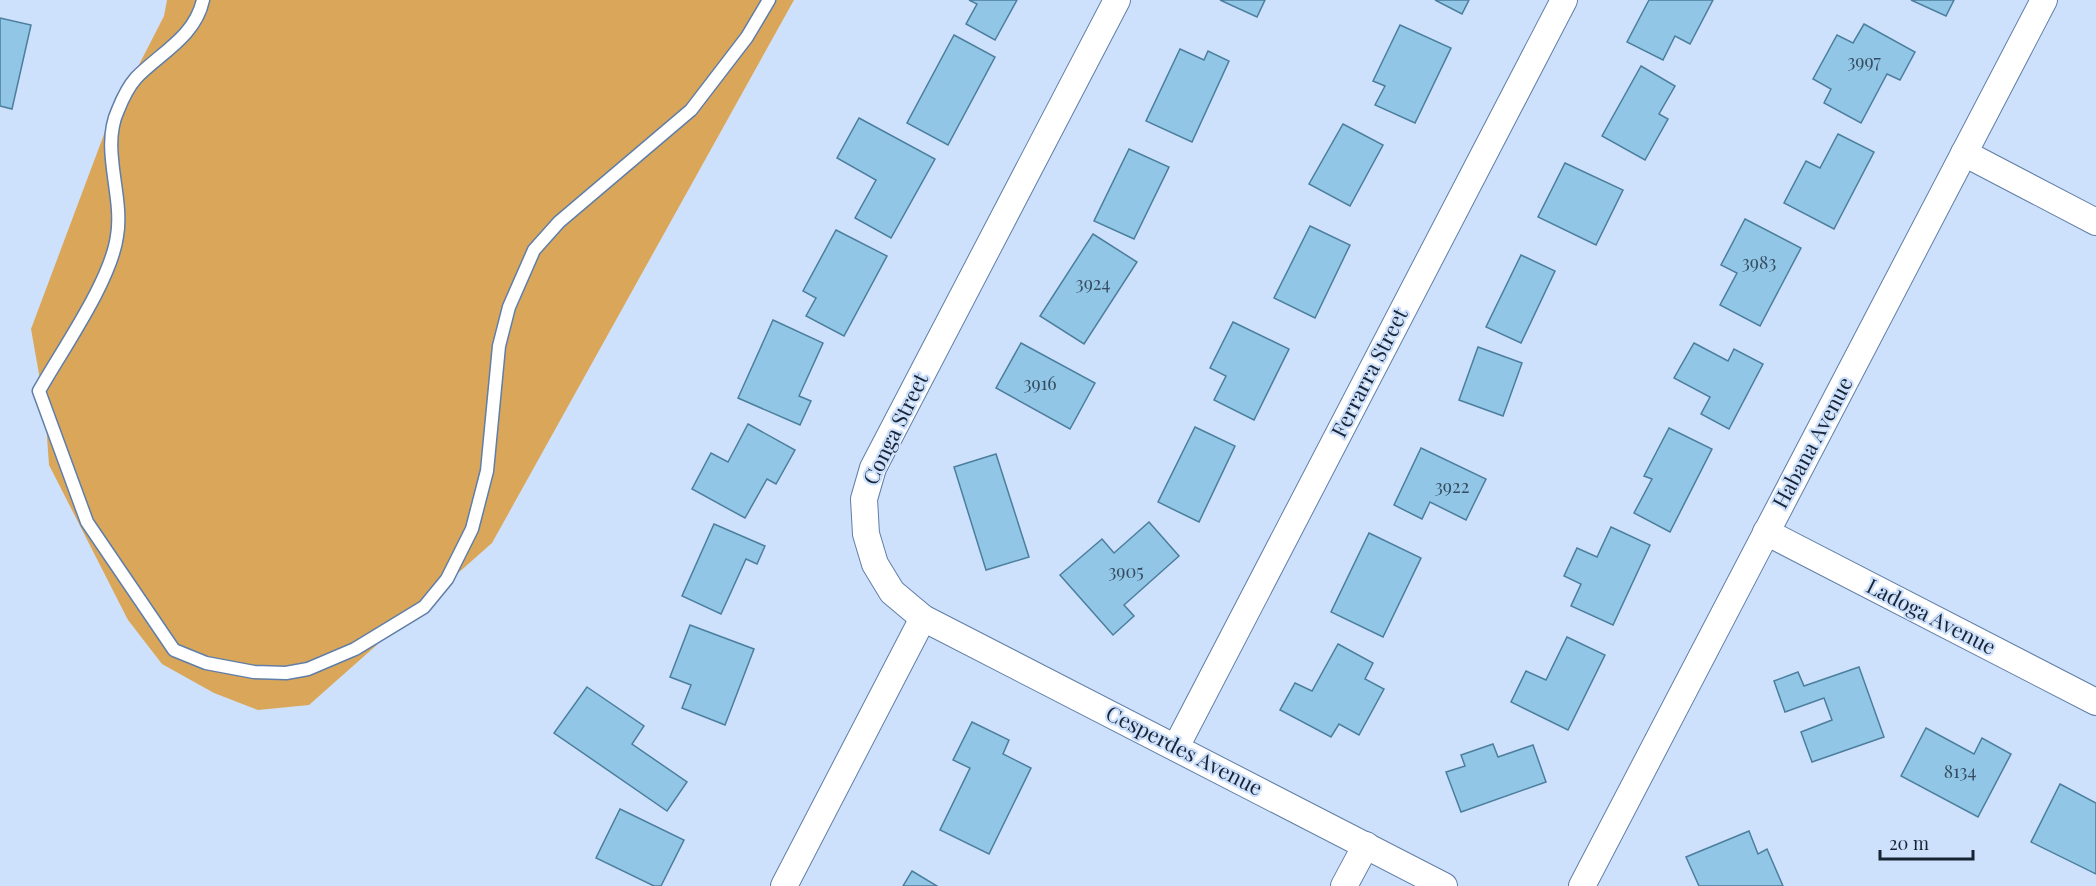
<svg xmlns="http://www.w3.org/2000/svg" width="2096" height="886" viewBox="0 0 2096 886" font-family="'Playfair Display',serif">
	<rect width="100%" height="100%" fill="#cee1fc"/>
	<!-- green -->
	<path fill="#daa75a" d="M167,0H794L492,543L309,705L258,710L214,693L162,664L128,620L49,465L45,408L31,329L106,129L164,16Z"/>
	<!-- building -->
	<g fill="#91c6e6" stroke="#4c7e9d" stroke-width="1.5">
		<path d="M969,0H1017L995,40L966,24L977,4Z"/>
		<path d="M1220,0H1265L1257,17Z"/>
		<path d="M1435,0H1469L1462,14Z"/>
		<path d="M1649,0H1713L1690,44L1675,36L1663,60L1627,42Z"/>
		<path d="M1911,0H1954L1946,16Z"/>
		<path d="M0,18L31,25L12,109L0,106Z"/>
		<path d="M1864,24L1915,52L1900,80L1887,74L1861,123L1824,103L1831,89L1813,79L1837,35L1853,43Z"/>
		<path d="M1400,25L1451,48L1415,123L1375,105L1385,86L1373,81Z"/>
		<path d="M954,35L995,57L948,145L907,123Z"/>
		<path d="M1180,49L1204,60L1208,51L1229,61L1192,142L1146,121Z"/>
		<path d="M1641,66L1675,86L1659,114L1668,119L1645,160L1602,136Z"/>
		<path d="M859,118L935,159L891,238L855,218L876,180L837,158Z"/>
		<path d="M1343,124L1383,145L1350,206L1309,184Z"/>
		<path d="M1838,134L1874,152L1834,229L1784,203L1806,161L1820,168Z"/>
		<path d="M1129,149L1169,167L1134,239L1094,221Z"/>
		<path d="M1565,163L1623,190L1596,245L1538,217Z"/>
		<path d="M1745,219L1801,248L1760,326L1720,305L1737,273L1721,265Z"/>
		<path d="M1310,226L1350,245L1315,318L1274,298Z"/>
		<path d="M836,230L887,256L844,336L806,316L816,298L803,291Z"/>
		<path d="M1093,234L1137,262L1084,344L1040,316Z"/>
		<path d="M1521,255L1555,271L1521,343L1486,327Z"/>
		<path d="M773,320L823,343L799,396L811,401L800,425L738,398Z"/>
		<path d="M1233,322L1289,349L1254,420L1214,400L1226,376L1210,368Z"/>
		<path d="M1021,343L1095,383L1070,429L996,388Z"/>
		<path d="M1694,343L1728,361L1734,349L1763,364L1729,429L1701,414L1710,397L1674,378Z"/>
		<path d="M1478,347L1522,363L1503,416L1459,400Z"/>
		<path d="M748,424L795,450L776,484L767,479L745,518L692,489L711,453L728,462Z"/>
		<path d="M1195,427L1235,446L1199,522L1158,502Z"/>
		<path d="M1669,428L1712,449L1670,532L1634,513L1652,479L1644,476Z"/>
		<path d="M1421,448L1486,479L1466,520L1430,502L1422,519L1394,505Z"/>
		<path d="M996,454L1029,557L986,570L954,467Z"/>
		<path d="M1149,522L1179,556L1124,605L1134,616L1113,635L1060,575L1102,539L1114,553Z"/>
		<path d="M714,524L765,546L757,564L746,559L721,614L682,596Z"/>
		<path d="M1611,527L1650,545L1613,625L1571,606L1581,584L1564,576L1577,548L1597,557Z"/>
		<path d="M1369,533L1421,558L1383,637L1331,612Z"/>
		<path d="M690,625L754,649L725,725L682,708L691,685L670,677Z"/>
		<path d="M1567,637L1605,655L1568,730L1511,702L1526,671L1546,680Z"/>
		<path d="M1338,644L1373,663L1365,679L1384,689L1359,735L1339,724L1331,737L1280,710L1295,683L1312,691Z"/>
		<path d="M1859,667L1884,737L1812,762L1801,732L1832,720L1824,698L1785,712L1774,681L1798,672L1804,686Z"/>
		<path d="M587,687L644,726L632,744L687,782L667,811L554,733Z"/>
		<path d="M972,722L1009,740L1003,754L1031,768L989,854L940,830L970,768L953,760Z"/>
		<path d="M1926,728L1974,754L1982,738L2011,754L1978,817L1901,776Z"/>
		<path d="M1493,744L1498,757L1533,745L1546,782L1461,812L1446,772L1465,766L1461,755Z"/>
		<path d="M2060,784L2096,803V874L2031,842Z"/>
		<path d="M620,809L684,840L661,886H654L596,858Z"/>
		<path d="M1749,831L1758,854L1767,849L1783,886H1699L1686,857Z"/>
		<path d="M912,871L937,886H903Z"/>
	</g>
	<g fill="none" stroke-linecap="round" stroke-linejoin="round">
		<defs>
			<path id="lane" d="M203,0C195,37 160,53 136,78C129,86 122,100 118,110C100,149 124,195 117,236C111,281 62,350 39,391L87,522L174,650L206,663L254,672L286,673L308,669L355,649L424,607L447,579L472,529L487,471L499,346L509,307L534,250L559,222L691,110L747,37L769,0"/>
			<g id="street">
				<path d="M1117,0L873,468L864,499L866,534L875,564L892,592L923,618L1444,886"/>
				<path d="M1964,153L2096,222"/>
				<path d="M1766,532L2096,702"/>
				<path d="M1176,747L1564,0"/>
				<path d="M784,886L923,618"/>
				<path d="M1344,886L1366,845"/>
				<path d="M1582,886L2044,0"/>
			</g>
		</defs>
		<!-- lane casing -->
		<use href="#lane" stroke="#607ea7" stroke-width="15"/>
		<!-- street casing -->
		<use href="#street" stroke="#607ea7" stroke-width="28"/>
		<!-- lane -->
		<use href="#lane" stroke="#fff" stroke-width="12"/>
		<!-- street -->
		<use href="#street" stroke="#fff" stroke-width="26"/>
	</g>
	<g text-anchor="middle" stroke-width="4.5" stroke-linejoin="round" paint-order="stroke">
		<!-- number labels -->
		<g font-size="18" fill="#364c60">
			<text x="1864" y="68">3997</text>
			<text x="1759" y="269">3983</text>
			<text x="1093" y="290">3924</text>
			<text x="1040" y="390">3916</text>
			<text x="1452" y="493">3922</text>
			<text x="1126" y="578">3905</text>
			<text x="1960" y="778">8134</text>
		</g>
		<!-- street labels -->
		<g font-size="21" fill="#172434" stroke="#cee1fc">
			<text transform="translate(1370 373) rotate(-63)" y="7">Ferrarra Street</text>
			<text transform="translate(896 429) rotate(-64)" y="7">Conga Street</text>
			<text transform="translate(1813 443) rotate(-62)" y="7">Habana Avenue</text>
			<text transform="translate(1931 617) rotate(27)" y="7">Ladoga Avenue</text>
			<text transform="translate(1184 751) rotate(27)" y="7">Cesperdes Avenue</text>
		</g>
	</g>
	<!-- scale -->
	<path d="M1880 850v9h93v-9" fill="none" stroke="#172434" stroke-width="3"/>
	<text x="1889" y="850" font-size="18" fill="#172434" stroke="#cee1fc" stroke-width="4.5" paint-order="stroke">20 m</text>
</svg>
